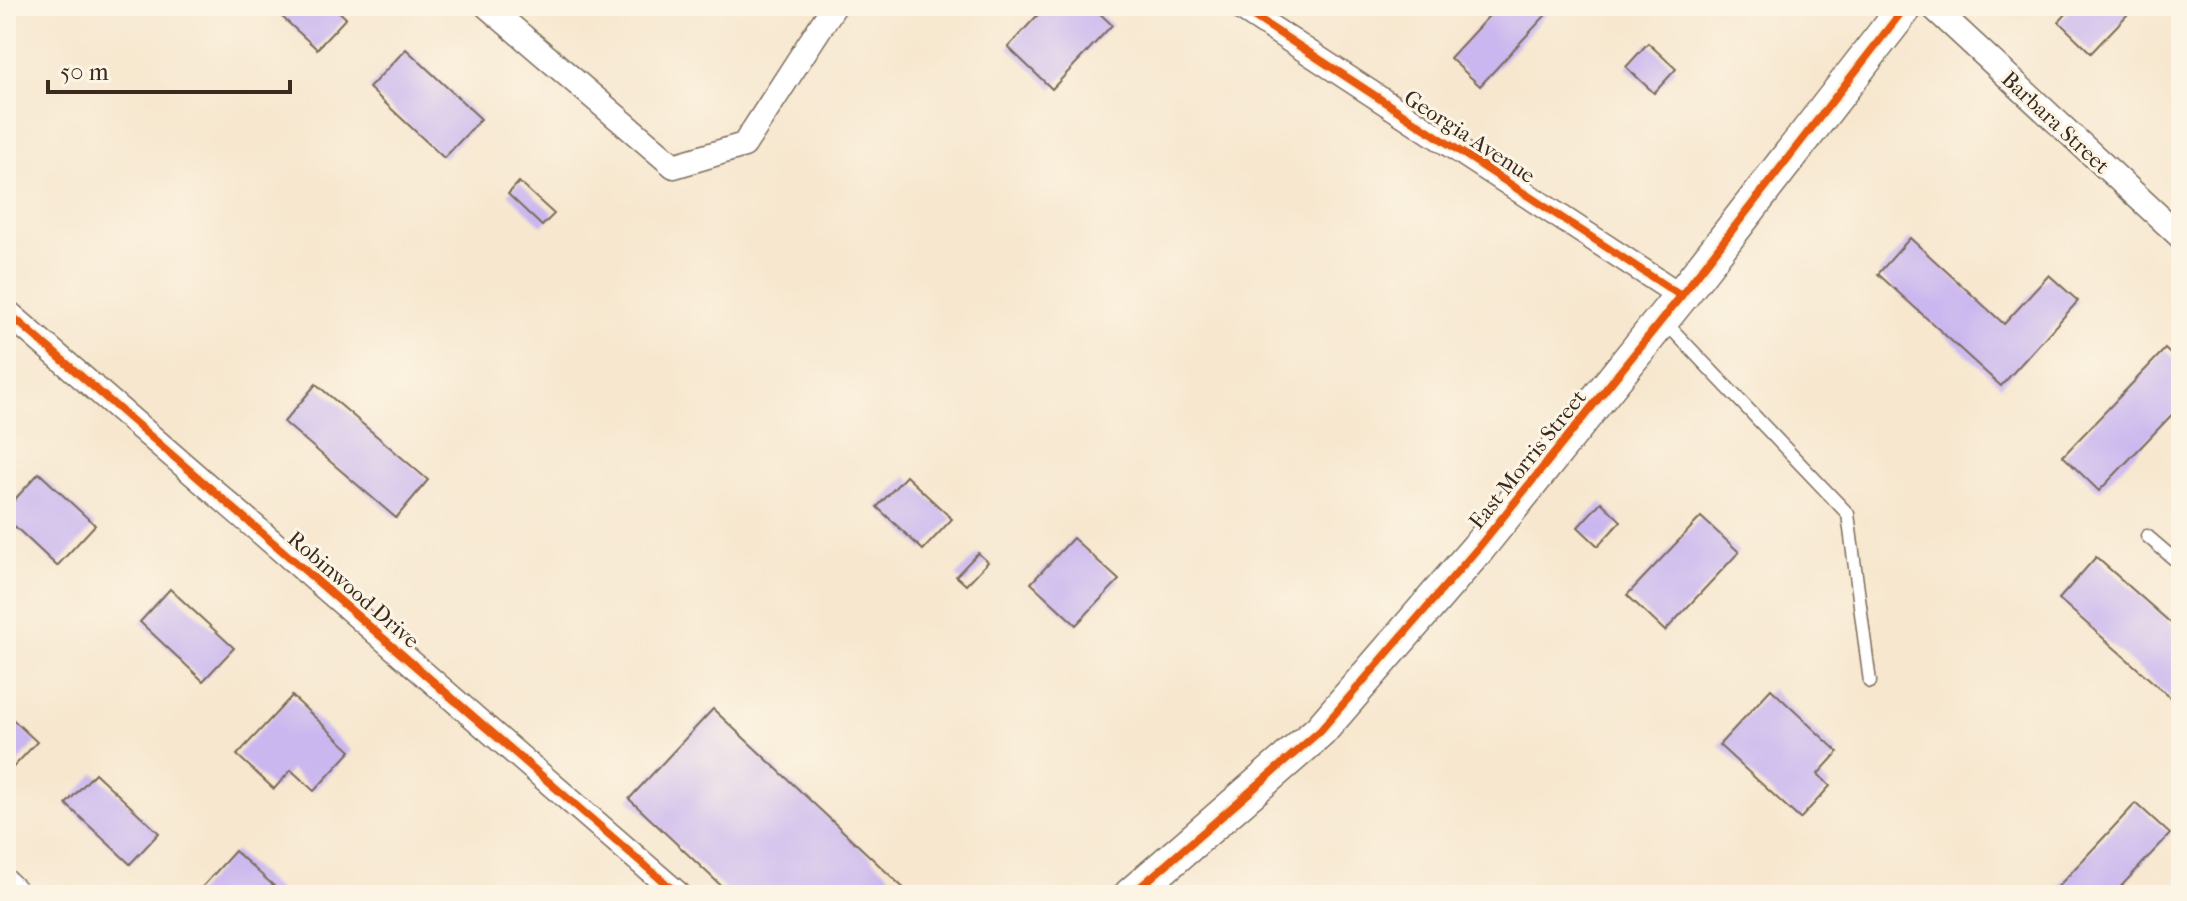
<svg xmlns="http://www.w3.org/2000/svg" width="2187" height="901" viewBox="0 0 2187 901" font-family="'IM FELL French Canon',serif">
	<rect width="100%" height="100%" fill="#fcf5e5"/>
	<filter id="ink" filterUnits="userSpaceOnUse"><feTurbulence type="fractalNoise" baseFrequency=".0125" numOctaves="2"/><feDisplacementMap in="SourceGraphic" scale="16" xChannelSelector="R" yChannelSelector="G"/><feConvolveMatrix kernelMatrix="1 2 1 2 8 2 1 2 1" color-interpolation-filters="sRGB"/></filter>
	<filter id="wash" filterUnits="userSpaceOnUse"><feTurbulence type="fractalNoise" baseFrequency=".006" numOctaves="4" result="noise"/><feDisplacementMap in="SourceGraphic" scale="32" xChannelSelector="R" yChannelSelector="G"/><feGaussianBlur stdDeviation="1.8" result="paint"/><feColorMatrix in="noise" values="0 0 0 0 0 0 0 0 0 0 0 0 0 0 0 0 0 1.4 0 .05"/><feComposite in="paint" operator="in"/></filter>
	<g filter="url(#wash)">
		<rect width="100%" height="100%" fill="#f7e7cf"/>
		<g id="blocks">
			<!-- building -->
			<g fill="#cbb7ef">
				<path d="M289,6H333L346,18L317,49L280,15Z"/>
				<path d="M1046,6H1092L1112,25L1052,89L1008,47Z"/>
				<path d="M1498,6H1554L1480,86L1450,58Z"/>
				<path d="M2073,6H2119L2128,14L2091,53L2059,22Z"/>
				<path d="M1648,43L1676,69L1654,93L1626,67Z"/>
				<path d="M406,49L481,119L444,158L369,88Z"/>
				<path d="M519,182L554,214L542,226L508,194Z"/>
				<path d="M1910,238L2004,324L2049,275L2078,301L2001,386L1878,274Z"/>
				<path d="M2165,349L2181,364V405L2099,491L2063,456Z"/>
				<path d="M316,384L428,480L396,518L284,422Z"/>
				<path d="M39,473L95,525L57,566L6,518V509Z"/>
				<path d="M906,476L952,519L923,550L877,507Z"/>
				<path d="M1601,502L1621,521L1598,546L1578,527Z"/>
				<path d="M1701,517L1739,552L1665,631L1627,595Z"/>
				<path d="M1073,538L1119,580L1076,625L1031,583Z"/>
				<path d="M978,553L988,562L966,585L956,576Z"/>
				<path d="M2096,557L2181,632V707L2059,599Z"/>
				<path d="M170,589L234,648L203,681L140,622Z"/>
				<path d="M1771,689L1838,752L1818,774L1830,786L1800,819L1719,745Z"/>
				<path d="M292,696L351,751L314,791L291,770L274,789L237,755Z"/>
				<path d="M713,709L911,895H731L629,799Z"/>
				<path d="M6,713L37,742L6,775Z"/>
				<path d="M95,773L159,833L130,864L66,804Z"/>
				<path d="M2136,803L2170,834L2113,895H2050Z"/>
				<path d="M235,851L284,895H195Z"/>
			</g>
		</g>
	</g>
	<g filter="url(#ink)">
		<use href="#blocks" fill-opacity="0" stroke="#7d6c5c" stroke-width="2"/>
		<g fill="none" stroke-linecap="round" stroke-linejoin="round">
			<defs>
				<g id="lane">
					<path d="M1665,322L1848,514L1870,682"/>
					<path d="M2147,536L2181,565"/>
				</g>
				<g id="street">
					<path d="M487,6L674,166L744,145L834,6"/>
					<path d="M1238,6L1681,296"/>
					<path d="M1932,6L2181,237"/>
					<path d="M6,311L679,895"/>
					<path d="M6,882L19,895"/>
				</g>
				<path id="secondary" d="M1131,895L1320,731L1478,548L1681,296L1906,6"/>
			</defs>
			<!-- lane casing -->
			<use href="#lane" stroke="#7d6c5c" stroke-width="15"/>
			<!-- street casing -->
			<use href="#street" stroke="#7d6c5c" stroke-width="27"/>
			<!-- secondary casing -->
			<use href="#secondary" stroke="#7d6c5c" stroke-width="37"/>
			<!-- lane -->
			<use href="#lane" stroke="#fff" stroke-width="12"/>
			<!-- street -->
			<use href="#street" stroke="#fff" stroke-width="24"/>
			<!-- secondary -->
			<use href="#secondary" stroke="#fff" stroke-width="34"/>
			<defs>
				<g id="cycleway">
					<path d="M1238,6L1681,296"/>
					<path d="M6,311L679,895"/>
					<path d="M1131,895L1320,731L1478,548L1681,296L1906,6"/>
				</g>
			</defs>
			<!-- cycleway casing -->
			<use href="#cycleway" stroke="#fcf5e5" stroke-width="13"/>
			<!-- cycleway -->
			<use href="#cycleway" stroke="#e8590c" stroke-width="8"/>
		</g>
	</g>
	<g text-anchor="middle" stroke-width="6" stroke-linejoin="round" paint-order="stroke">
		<!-- street labels -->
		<g font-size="22" fill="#3b2a1e" stroke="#fcf5e5">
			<text transform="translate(2056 122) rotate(43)" y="8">Barbara Street</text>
			<text transform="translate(1470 136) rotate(33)" y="8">Georgia Avenue</text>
			<text transform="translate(1527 459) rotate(-51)" y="8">East Morris Street</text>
			<text transform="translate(354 589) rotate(41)" y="8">Robinwood Drive</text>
		</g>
	</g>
	<!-- margin -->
	<rect width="2187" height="901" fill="none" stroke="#fcf5e5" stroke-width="32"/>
	<!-- scale -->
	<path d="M48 80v12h242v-12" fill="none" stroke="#3b2a1e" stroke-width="4"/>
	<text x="60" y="80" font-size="24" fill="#3b2a1e" stroke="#fcf5e5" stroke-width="6" paint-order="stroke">50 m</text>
</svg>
